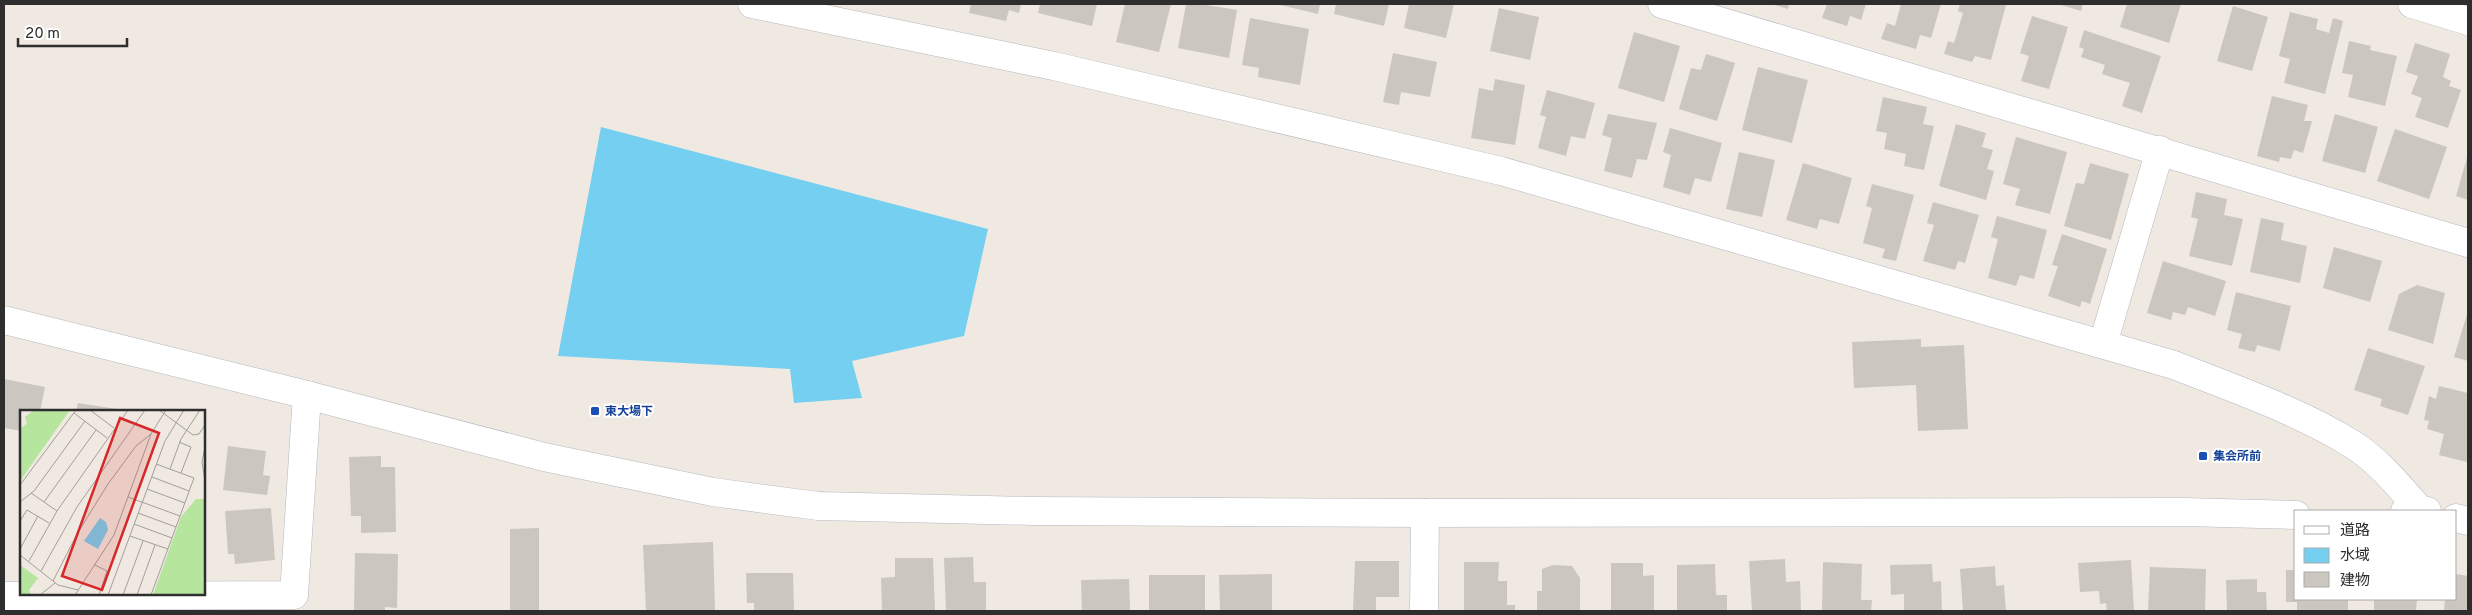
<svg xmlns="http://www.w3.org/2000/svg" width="2472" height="615" viewBox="0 0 2472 615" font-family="Overpass,'Noto Sans JP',sans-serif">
	<rect width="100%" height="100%" fill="#efe9e1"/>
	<!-- water -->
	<path fill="#75cff0" d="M601,127L988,229L964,336L852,361L862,398L794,403L790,369L558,356Z"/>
	<!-- building -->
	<g fill="#cbc7bf">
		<path d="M971,4H1021L1019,13L1009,10L1006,21L969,13Z"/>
		<path d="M1040,4H1097L1092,26L1038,13Z"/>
		<path d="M1125,4H1171L1159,52L1116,42Z"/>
		<path d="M1186,4H1200L1237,10L1229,58L1178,48Z"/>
		<path d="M1276,4H1320L1318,14Z"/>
		<path d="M1336,4H1389L1384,26L1334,14Z"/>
		<path d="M1409,4H1454L1446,38L1404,28Z"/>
		<path d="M1771,4H1789L1788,9Z"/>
		<path d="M1827,4H1866L1861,20L1850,16L1847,26L1822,18Z"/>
		<path d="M1901,4H1941L1931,38L1920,35L1916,49L1881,39L1887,23L1895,26Z"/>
		<path d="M1960,4L2006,5L1991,60L1975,56L1972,62L1944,54L1948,41L1954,43L1963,13L1958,11Z"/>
		<path d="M2058,4H2083L2081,11Z"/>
		<path d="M2127,4H2181L2169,43L2120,27Z"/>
		<path d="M2233,6L2268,17L2252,71L2217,61Z"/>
		<path d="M1499,8L1539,17L1530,60L1490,51Z"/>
		<path d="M2290,12L2318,19L2316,29L2329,33L2333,18L2343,21L2325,94L2284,83L2290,59L2279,56Z"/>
		<path d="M2032,16L2068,27L2049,89L2021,81L2029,56L2020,53Z"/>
		<path d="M1250,18L1309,29L1300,85L1258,77L1259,68L1242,65Z"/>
		<path d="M2084,30L2161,56L2142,113L2122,106L2130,83L2102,74L2105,65L2081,57L2084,49L2079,47Z"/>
		<path d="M1634,32L1680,46L1664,102L1618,88Z"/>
		<path d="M2349,41L2371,46L2370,50L2397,56L2385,106L2348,97L2353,75L2342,73Z"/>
		<path d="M2415,43L2450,54L2443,77L2451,81L2449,86L2461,90L2448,128L2415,117L2422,98L2411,94L2418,76L2406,72Z"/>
		<path d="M1393,53L1437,62L1430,97L1401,92L1399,105L1383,102Z"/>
		<path d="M1706,54L1735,63L1717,121L1679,109L1691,68L1701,70Z"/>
		<path d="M1758,67L1808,80L1792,143L1742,130Z"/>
		<path d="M1495,79L1525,85L1515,145L1471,138L1479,88L1493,91Z"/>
		<path d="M1547,90L1595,103L1585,139L1571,136L1566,156L1538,148L1546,117L1540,115Z"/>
		<path d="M2272,96L2308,105L2304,121H2312L2303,153L2294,150L2291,159L2280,157L2279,162L2257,156Z"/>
		<path d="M1883,97L1927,107L1923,124L1934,126L1924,170L1904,166L1906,154L1884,149L1887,133L1876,131Z"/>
		<path d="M1608,114L1657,123L1647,160L1637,159L1632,178L1604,171L1612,138L1602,135Z"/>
		<path d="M2335,114L2378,127L2365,173L2322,161Z"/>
		<path d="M1956,124L1986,133L1982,147L1993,150L1987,169L1994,171L1986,200L1939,186Z"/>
		<path d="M1670,128L1722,143L1711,182L1695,178L1690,195L1663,187L1671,155L1663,152Z"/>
		<path d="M2395,129L2447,147L2429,199L2377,181Z"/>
		<path d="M2016,137L2067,152L2050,214L2015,205L2020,189L2003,184Z"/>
		<path d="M1739,152L1775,160L1762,217L1726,209Z"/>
		<path d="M2468,154V200L2456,196Z"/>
		<path d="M1803,163L1852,178L1839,224L1820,219L1817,229L1786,220Z"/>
		<path d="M2090,163L2129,174L2111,240L2064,226L2076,183L2084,184Z"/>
		<path d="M1872,184L1914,195L1896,261L1882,258L1885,249L1863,243L1872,208L1866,206Z"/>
		<path d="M2196,192L2227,199L2224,215L2243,219L2232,266L2189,256L2198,219L2191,217Z"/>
		<path d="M1933,202L1979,215L1965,263L1958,261L1955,270L1923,261L1934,225L1927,223Z"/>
		<path d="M1997,216L2047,230L2034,279L2020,275L2016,286L1988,278L1998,239L1991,237Z"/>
		<path d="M2261,218L2284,223L2281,240L2307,246L2300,283L2250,272Z"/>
		<path d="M2062,234L2107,249L2090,304L2082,301L2080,307L2048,296L2058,266L2052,265Z"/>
		<path d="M2334,247L2382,261L2370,302L2323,288Z"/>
		<path d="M2163,261L2226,281L2215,316L2188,307L2185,315L2173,312L2171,320L2147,313Z"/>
		<path d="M2417,285L2445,293L2433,344L2388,330L2399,294Z"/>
		<path d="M2236,292L2291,306L2280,351L2257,345L2255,352L2238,348L2242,334L2227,330Z"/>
		<path d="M2468,311V361L2454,357Z"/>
		<path d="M1921,339V347L1964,345L1968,429L1918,431L1916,385L1854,388L1852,342Z"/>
		<path d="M2368,348L2425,366L2408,415L2380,406L2382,399L2354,390Z"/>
		<path d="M4,379L45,387L40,411H21V431L4,428Z"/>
		<path d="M2439,386L2468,393L2467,462L2439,455L2444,434L2427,429L2429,421L2424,420L2429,396L2436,399Z"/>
		<path d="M78,403L123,410V411H76Z"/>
		<path d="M228,446L266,451L263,475L270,476L267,495L223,490Z"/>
		<path d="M381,456V467H395L396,532L361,533V516H351L349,457Z"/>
		<path d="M271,508L275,560L235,564L234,554H228L225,511Z"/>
		<path d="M539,528V611H510V529Z"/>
		<path d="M713,542L715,611H646L643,545Z"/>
		<path d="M355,553L398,554L397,608L385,607V611H354Z"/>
		<path d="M973,557L974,582H986V611H946L944,558Z"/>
		<path d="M895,558H933L935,611H882L881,578L895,577Z"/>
		<path d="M1785,559L1786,582L1800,581L1801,611H1752L1749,561Z"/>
		<path d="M2131,560L2134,611H2107L2106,603L2100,604L2099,591L2080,592L2078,563Z"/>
		<path d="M1355,561H1399V597H1376V611H1353Z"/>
		<path d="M1464,562H1499L1498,581H1507V605H1515V611H1464Z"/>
		<path d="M1823,562L1862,564L1861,600H1872L1871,611H1822Z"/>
		<path d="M1611,563H1643V576L1654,575V611H1611Z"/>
		<path d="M1715,564L1716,595H1727V611H1677V565Z"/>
		<path d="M1932,564L1933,582L1941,581L1942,611H1904V594L1891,595L1890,565Z"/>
		<path d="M1553,565L1572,566L1580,578V611H1537V591H1542V569Z"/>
		<path d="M1995,566L1996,586L2004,585L2006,611H1963L1960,569Z"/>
		<path d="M2150,567L2206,569L2205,611H2148Z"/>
		<path d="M2286,570H2296V599H2348V611H2297V602H2286Z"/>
		<path d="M746,573H793L794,611H754V603H747Z"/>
		<path d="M1272,574V611H1220L1219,575Z"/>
		<path d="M2456,574L2468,576V611H2444L2445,599H2456Z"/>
		<rect x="1149" y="575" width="56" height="36"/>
		<path d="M1129,579L1130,611H1082L1081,580Z"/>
		<path d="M2257,579V592H2266L2267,611H2227L2226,580Z"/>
		<path d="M2374,599H2417L2416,611H2374Z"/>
	</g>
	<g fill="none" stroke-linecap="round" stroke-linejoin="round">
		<defs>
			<g id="minor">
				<path d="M752,4L1054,66L1501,171L2174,365C2234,389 2297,410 2352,444C2378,460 2400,487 2420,510"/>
				<path d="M1662,4L2468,243"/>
				<path d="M2412,4L2468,21"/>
				<path d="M2103,344L2160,150"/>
				<path d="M4,596L294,595L307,395"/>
				<path d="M1424,611L1425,513"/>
			</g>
			<g id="tertiary">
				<path d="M4,320L307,395L544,457L713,492L818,506L1033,511L1425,513L2185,512L2296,515"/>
				<path d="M2405,511H2427"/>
				<path d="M2456,518L2468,521"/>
			</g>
		</defs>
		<!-- minor casing -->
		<use href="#minor" stroke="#b4b7c1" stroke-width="29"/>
		<!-- tertiary casing -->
		<use href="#tertiary" stroke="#b4b7c1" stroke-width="29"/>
		<!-- minor -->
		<use href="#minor" stroke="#fff" stroke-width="28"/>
		<!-- tertiary -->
		<use href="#tertiary" stroke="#fff" stroke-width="28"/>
	</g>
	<!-- markers -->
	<g fill="#1a4fb4" stroke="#fff" stroke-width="2">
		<rect x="590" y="406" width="10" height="10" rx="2.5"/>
		<rect x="2198" y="451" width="10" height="10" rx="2.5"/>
	</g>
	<g text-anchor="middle" stroke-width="4" stroke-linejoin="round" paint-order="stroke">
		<!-- transit labels -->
		<g font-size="12" font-weight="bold" fill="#164399" stroke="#fff" text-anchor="start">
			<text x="605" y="415">東大場下</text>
			<text x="2213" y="460">集会所前</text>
		</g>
	</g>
	<!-- overview -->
	<g transform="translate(20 410)">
		<rect width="185" height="185" fill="#efe9e1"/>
		<path d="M14,0H50L0,71V18L7,14L5,7ZM176,89H185V185H133L161,107ZM0,155L18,168L9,180L11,185H0Z" fill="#b6e59e"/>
		<path d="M80,108L86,112L88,120L78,139L64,131Z" fill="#75cff0"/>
		<path fill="none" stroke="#a29e99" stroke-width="1" d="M70,0L94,18M139,0L173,25L179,24L185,15M54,3L87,28M159,32L171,37L161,63M185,37L182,52L185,71M150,59L161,29L180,0M132,67L169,81M0,75L56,0M127,79L165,93M11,83L37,101M108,87L160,106M0,92L14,81L65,11M24,92L76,20M118,103L156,117M0,111L7,100L29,113M114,114L152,128M110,126L148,139M0,139L18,106M0,145L38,175L58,180M9,151L37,101L108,0M75,155L87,161L79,185M21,161L57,97L125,0M33,171L57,124L88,74L116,36L131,24M20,185L35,173M55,185L94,125L131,24L146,0M88,185L145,31L164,0M103,185L123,131M117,185L135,135M131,185L174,68L136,54"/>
		<path fill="#d62828" fill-opacity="0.15" stroke="#d62828" stroke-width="2.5" d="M100,8L139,23L82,180L42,166Z"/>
		<rect width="185" height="185" fill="none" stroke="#2e2e2e" stroke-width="2.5"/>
	</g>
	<!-- border -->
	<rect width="2472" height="615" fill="none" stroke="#2e2e2e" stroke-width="10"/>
	<!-- legend -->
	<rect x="2294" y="510" width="162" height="90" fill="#ffffff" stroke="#ababab"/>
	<rect x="2304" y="526" width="25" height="8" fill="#ffffff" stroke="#ababab"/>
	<text x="2340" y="535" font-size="15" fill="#2e2e2e">道路</text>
	<rect x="2304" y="548" width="25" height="15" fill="#75cff0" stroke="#ababab"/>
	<text x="2340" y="560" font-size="15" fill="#2e2e2e">水域</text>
	<rect x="2304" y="572" width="25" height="15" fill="#cbc7bf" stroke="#ababab"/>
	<text x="2340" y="585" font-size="15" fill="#2e2e2e">建物</text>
	<!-- scale -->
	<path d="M18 38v8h109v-8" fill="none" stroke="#2e2e2e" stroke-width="2.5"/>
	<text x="25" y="38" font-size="15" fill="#2e2e2e" stroke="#ffffff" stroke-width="4" paint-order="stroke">20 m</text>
</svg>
